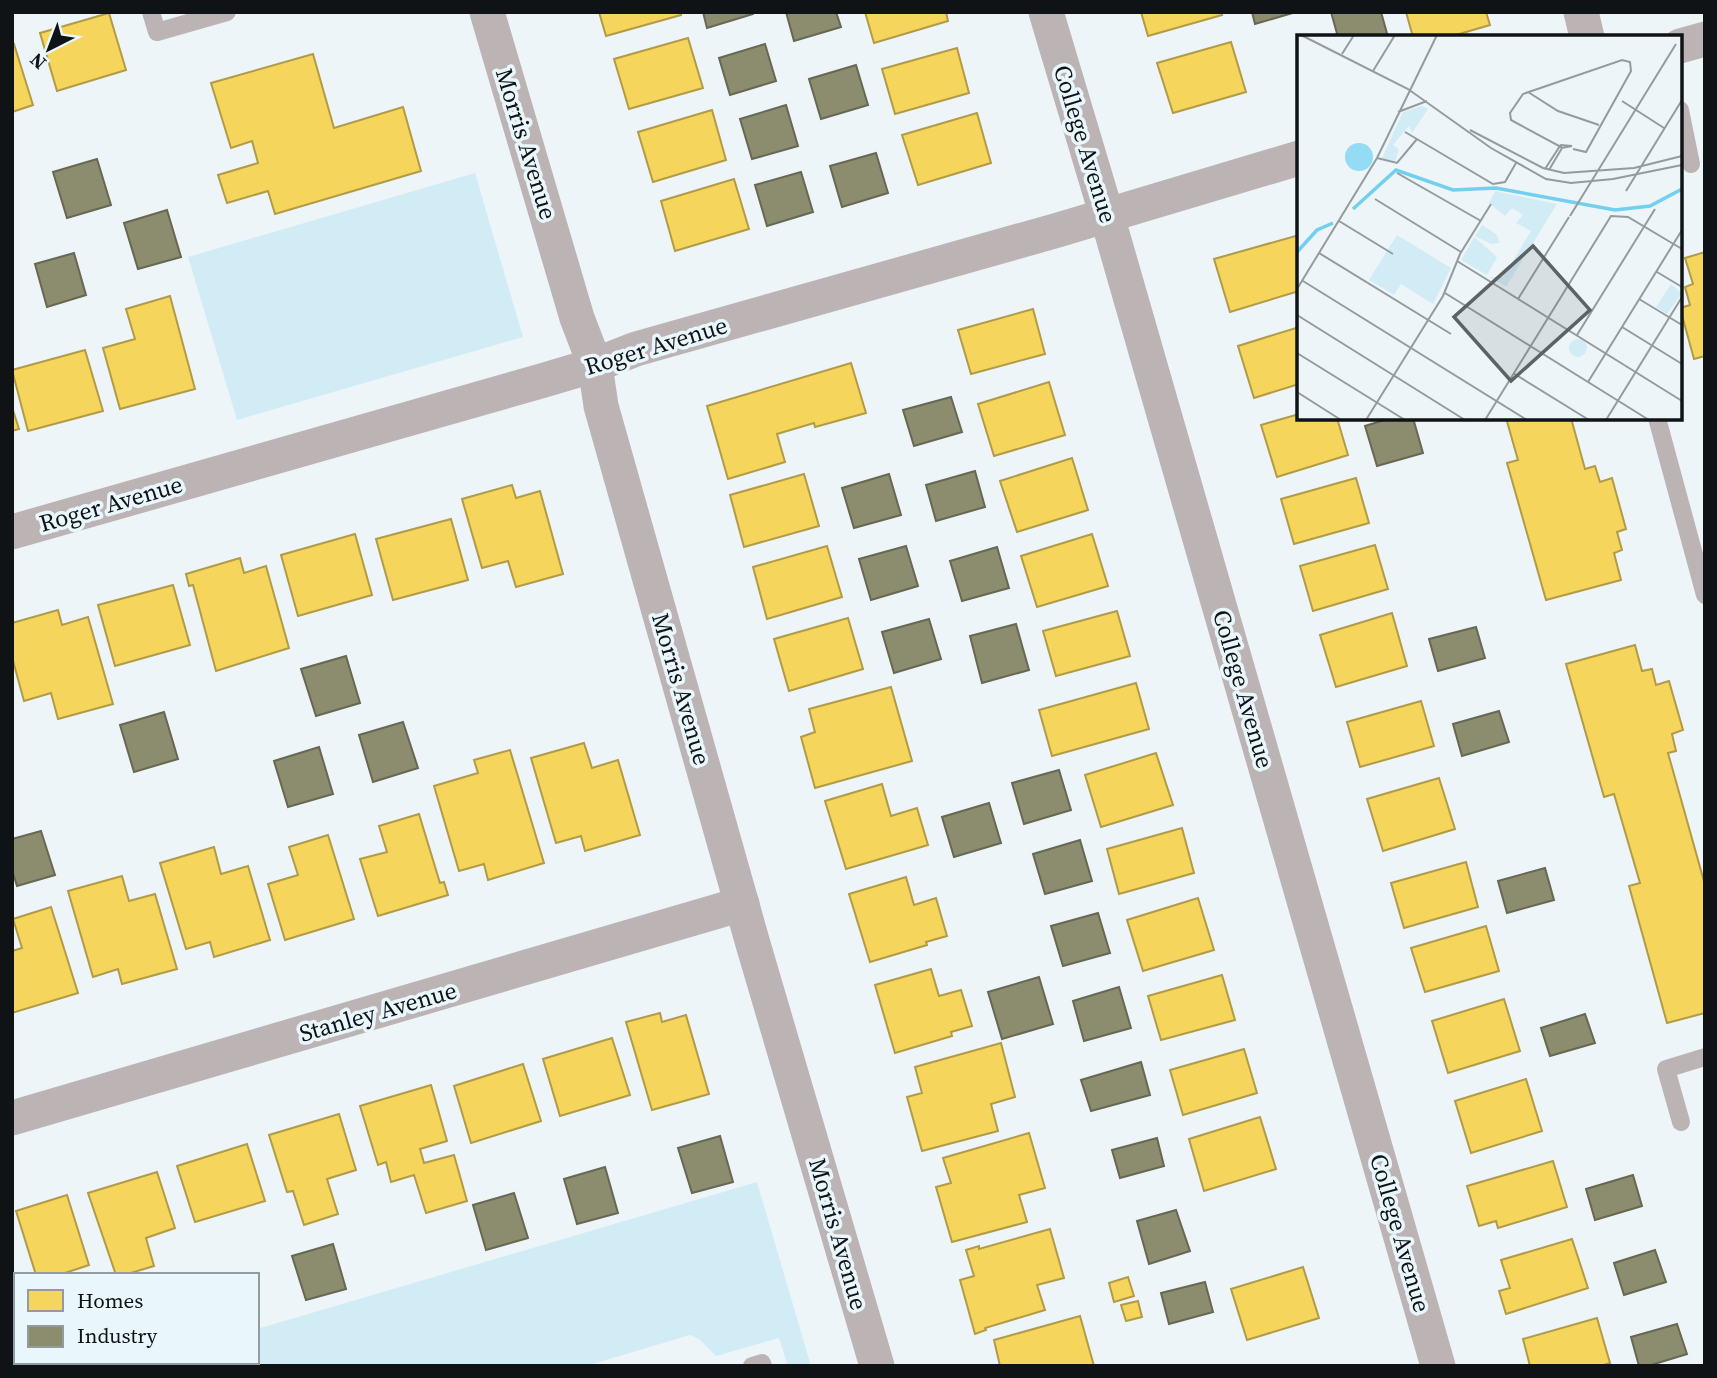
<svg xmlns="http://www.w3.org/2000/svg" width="1717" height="1378" viewBox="0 0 1717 1378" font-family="'Source Serif 4',serif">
	<rect width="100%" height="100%" fill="#edf5f8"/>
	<!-- green -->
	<g fill="#d2ecf6">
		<path d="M475,173L523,337L237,420L188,257Z"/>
		<path d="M757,1182L811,1366H788L779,1338L716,1356L699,1339L690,1335L586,1366H131L143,1362H257V1329Z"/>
	</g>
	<!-- homes -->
	<g fill="#f6d55c" stroke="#b19b47" stroke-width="2">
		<path d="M599,12H680L681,15L606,36Z"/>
		<path d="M865,12H946L948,21L874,43Z"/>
		<path d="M1141,12H1221L1222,15L1148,36Z"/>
		<path d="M1406,12H1486L1490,25L1449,37H1413Z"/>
		<path d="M109,13L126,70L57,91L40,33Z"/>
		<path d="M688,38L703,88L629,109L614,59Z"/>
		<path d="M1231,42L1246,92L1173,113L1157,63Z"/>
		<path d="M14,44L33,105L12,112V45Z"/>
		<path d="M957,48L969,93L895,114L882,69Z"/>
		<path d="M313,54L334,128L403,107L421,171L275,214L268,191L227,203L218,175L258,163L252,141L231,148L211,83Z"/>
		<path d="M712,110L726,160L653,182L638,132Z"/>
		<path d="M977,113L991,163L918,185L902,135Z"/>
		<path d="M734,179L749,229L675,251L661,201Z"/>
		<path d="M1299,235V291L1230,312L1214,259Z"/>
		<path d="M1705,252V356L1694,359L1680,308L1690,305L1685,287L1693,284L1685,258Z"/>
		<path d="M170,296L195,389L120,409L103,348L135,339L126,309Z"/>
		<path d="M1033,309L1045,354L971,374L958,330Z"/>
		<path d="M1299,327V384L1254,398L1238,346Z"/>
		<path d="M85,350L103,411L28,431L12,370Z"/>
		<path d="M851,363L866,413L815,427L814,423L777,434L785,462L728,479L707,406Z"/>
		<path d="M1049,382L1065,435L994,456L978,404Z"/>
		<path d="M12,407L19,429L12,431Z"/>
		<path d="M1299,414V418H1337L1348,455L1277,477L1261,425Z"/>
		<path d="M1506,418H1571L1585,469L1595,466L1600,482L1612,478L1626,529L1617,532L1622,550L1614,553L1621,580L1546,600L1507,463L1518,460Z"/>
		<path d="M1072,458L1088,510L1017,532L1000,481Z"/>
		<path d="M804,474L819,526L744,547L730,495Z"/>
		<path d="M1356,478L1369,523L1294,544L1281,499Z"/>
		<path d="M512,485L516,498L540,491L563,574L516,587L508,561L482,568L462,499Z"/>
		<path d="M451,519L468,580L393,600L376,539Z"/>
		<path d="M355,534L372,595L298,616L281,555Z"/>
		<path d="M1092,534L1108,586L1037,607L1021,556Z"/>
		<path d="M1375,545L1388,589L1313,611L1300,566Z"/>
		<path d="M827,546L842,597L767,619L753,567Z"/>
		<path d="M240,558L244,573L266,566L289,648L216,671L193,585L189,586L186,574Z"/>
		<path d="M173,585L190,645L115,666L98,605Z"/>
		<path d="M58,610L62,625L88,617L113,704L58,719L51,693L24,701L12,657V623Z"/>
		<path d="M1117,611L1130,656L1056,676L1043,631Z"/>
		<path d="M1392,613L1407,666L1336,687L1320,635Z"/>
		<path d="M848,618L863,669L789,691L774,639Z"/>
		<path d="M1635,645L1642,671L1652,669L1656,685L1669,681L1683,730L1672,734L1676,751L1668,753L1705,885V1013L1667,1023L1629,886L1640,883L1614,794L1604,797L1566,664Z"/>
		<path d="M1136,683L1149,729L1052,756L1039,710Z"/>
		<path d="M891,687L912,761L815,788L801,737L815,732L809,709Z"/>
		<path d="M1421,701L1434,746L1360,767L1347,722Z"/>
		<path d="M584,743L592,768L618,760L640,835L585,851L581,836L556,843L531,758Z"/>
		<path d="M510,750L544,863L488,880L484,864L459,871L434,786L478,773L474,760Z"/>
		<path d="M1156,753L1173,805L1101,827L1085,775Z"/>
		<path d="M1439,778L1455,829L1383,851L1367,799Z"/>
		<path d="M882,784L891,816L917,808L928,845L846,869L825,801Z"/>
		<path d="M419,814L440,883L444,882L448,895L378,916L360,859L387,852L379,826Z"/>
		<path d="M1182,828L1194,873L1119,894L1107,849Z"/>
		<path d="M328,835L354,919L285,940L268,884L298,875L289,847Z"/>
		<path d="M214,847L221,874L248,866L270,940L214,957L210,942L186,949L160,863Z"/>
		<path d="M1466,862L1478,907L1404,928L1391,883Z"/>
		<path d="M122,876L129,901L155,894L177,969L122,984L118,969L93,977L68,891Z"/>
		<path d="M906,877L914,905L936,898L947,936L926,942L927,945L870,962L849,894Z"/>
		<path d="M1198,898L1214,950L1143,971L1127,920Z"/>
		<path d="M51,907L78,993L12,1013V951L22,948L13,919Z"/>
		<path d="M1486,926L1499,971L1425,992L1411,948Z"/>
		<path d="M931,969L939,996L961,990L972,1026L951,1032L952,1036L895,1053L875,985Z"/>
		<path d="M1222,975L1235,1020L1161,1040L1148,996Z"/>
		<path d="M1504,999L1520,1051L1448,1073L1432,1021Z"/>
		<path d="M660,1013L662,1022L686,1015L709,1094L652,1110L626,1022Z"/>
		<path d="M612,1038L630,1095L560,1116L543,1059Z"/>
		<path d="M1001,1043L1015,1097L991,1104L998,1131L922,1151L907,1097L922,1093L915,1067Z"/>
		<path d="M1244,1049L1257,1093L1183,1115L1170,1070Z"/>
		<path d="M523,1064L541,1121L471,1143L454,1086Z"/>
		<path d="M1526,1079L1542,1131L1471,1153L1455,1101Z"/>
		<path d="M431,1085L447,1141L420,1149L424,1163L454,1155L467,1201L426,1213L414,1175L391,1182L386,1162L378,1165L360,1106Z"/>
		<path d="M339,1114L356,1170L327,1179L338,1214L304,1225L293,1191L287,1192L269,1135Z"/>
		<path d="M1260,1117L1276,1169L1204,1191L1189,1139Z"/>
		<path d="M1029,1133L1045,1188L1019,1195L1027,1222L952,1242L936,1187L951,1183L943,1158Z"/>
		<path d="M247,1144L265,1201L195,1222L177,1166Z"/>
		<path d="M1553,1161L1567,1207L1498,1228L1496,1221L1479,1226L1467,1186Z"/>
		<path d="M157,1172L175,1228L146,1238L154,1266L124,1275H116L88,1193Z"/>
		<path d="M67,1195L89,1265L59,1275H36L16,1211Z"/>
		<path d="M1050,1229L1064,1278L1037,1285L1045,1310L985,1328L986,1330L975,1334L960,1280L974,1276L966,1250L979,1246V1249Z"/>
		<path d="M1572,1239L1588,1288L1506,1314L1499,1291L1510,1288L1501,1260Z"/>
		<path d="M1303,1267L1319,1318L1247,1340L1231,1289Z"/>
		<path d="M1128,1277L1134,1296L1114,1302L1109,1283Z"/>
		<path d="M1138,1301L1142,1317L1126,1321L1121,1305Z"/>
		<path d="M1080,1316L1094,1366H1000L994,1340Z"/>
		<path d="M1597,1318L1610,1363L1601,1366H1530L1523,1339Z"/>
	</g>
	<!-- industry -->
	<g fill="#8c8c6e" stroke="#666853" stroke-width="2">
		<path d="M703,12H753V14L707,28Z"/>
		<path d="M786,12H836L841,27L794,41Z"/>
		<path d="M1252,12H1296L1255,24Z"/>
		<path d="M1331,12H1381L1388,37H1338Z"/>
		<path d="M765,44L776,81L730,95L719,58Z"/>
		<path d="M856,65L868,105L821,119L809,79Z"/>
		<path d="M786,105L798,146L752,159L740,119Z"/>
		<path d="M876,153L888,193L842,207L830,166Z"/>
		<path d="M97,159L111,205L67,218L53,172Z"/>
		<path d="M801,172L813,212L767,226L755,185Z"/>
		<path d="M167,210L181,257L138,269L124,223Z"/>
		<path d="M74,253L86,295L47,307L35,264Z"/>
		<path d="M951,397L962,432L914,446L903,410Z"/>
		<path d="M1391,418H1413L1423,453L1377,466L1365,426Z"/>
		<path d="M975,471L985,507L936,521L926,485Z"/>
		<path d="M889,474L901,515L854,528L842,488Z"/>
		<path d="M906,546L918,586L871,600L859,559Z"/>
		<path d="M997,547L1009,588L962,601L950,561Z"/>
		<path d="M929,619L941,659L894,673L882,632Z"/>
		<path d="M1016,624L1029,670L982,683L970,636Z"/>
		<path d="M1476,627L1485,658L1438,671L1429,639Z"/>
		<path d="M346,656L360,703L316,716L301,669Z"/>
		<path d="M1499,711L1509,742L1462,756L1453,724Z"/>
		<path d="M164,712L178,759L134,772L120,725Z"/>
		<path d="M403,722L418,768L373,782L359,735Z"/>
		<path d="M319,747L333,794L288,807L274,761Z"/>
		<path d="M1059,770L1071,810L1024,824L1012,783Z"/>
		<path d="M989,803L1001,843L954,857L942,817Z"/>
		<path d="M41,831L55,875L17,886L12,870V839Z"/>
		<path d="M1080,840L1092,881L1045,894L1033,854Z"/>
		<path d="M1545,868L1554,900L1507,913L1498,881Z"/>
		<path d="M1098,913L1110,953L1063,966L1051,926Z"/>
		<path d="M1039,977L1053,1024L1002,1039L988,992Z"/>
		<path d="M1119,987L1131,1028L1084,1041L1073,1001Z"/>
		<path d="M1585,1014L1595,1043L1550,1056L1541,1028Z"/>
		<path d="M1141,1062L1150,1095L1091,1111L1081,1080Z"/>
		<path d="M720,1136L733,1182L692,1193L678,1148Z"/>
		<path d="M1157,1138L1164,1166L1120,1178L1112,1150Z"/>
		<path d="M605,1167L618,1213L577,1224L564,1179Z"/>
		<path d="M1633,1175L1642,1206L1595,1220L1586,1189Z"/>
		<path d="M514,1193L528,1238L486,1250L473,1205Z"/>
		<path d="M1176,1210L1190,1251L1149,1264L1137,1221Z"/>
		<path d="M333,1244L346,1289L306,1300L292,1256Z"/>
		<path d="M1655,1250L1666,1282L1624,1295L1614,1263Z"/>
		<path d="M1205,1282L1213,1312L1169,1324L1161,1293Z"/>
		<path d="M1677,1324L1687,1354L1648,1366H1639L1631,1337Z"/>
		<path d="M44,1362H88L89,1366H45Z"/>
	</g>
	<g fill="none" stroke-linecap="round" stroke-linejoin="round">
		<!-- service -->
		<g stroke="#bcb4b4" stroke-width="18">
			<path d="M151,12L157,32L227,12"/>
			<path d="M1680,110L1691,164"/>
			<path d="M1657,418L1705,595"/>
			<path d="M1681,1122L1666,1069L1705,1057"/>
			<path d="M752,1366L762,1363L763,1366"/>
		</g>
		<!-- minor -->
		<g stroke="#bcb4b4" stroke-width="35">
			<path d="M487,12L577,318L595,365L601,406L753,944L877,1366"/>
			<path d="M1046,12L1107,216L1438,1366"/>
			<path d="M1581,12L1587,37"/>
			<path d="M1680,46L1705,39"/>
			<path d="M12,532L541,381L595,365L636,349L1058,230L1299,158"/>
			<path d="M12,1118L742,904"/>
		</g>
	</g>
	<g text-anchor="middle" stroke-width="7" stroke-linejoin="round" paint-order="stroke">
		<!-- street labels -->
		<g font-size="24" fill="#0f1315" stroke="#e9f6fc">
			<text transform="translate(526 144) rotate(73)" y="8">Morris Avenue</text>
			<text transform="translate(1085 144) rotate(73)" y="8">College Avenue</text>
			<text transform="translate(656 346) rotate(-17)" y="8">Roger Avenue</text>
			<text transform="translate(111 504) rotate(-16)" y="8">Roger Avenue</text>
			<text transform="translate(681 689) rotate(74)" y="8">Morris Avenue</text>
			<text transform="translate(1243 689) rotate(74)" y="8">College Avenue</text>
			<text transform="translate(378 1012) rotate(-16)" y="8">Stanley Avenue</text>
			<text transform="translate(1400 1233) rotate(74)" y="8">College Avenue</text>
			<text transform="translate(838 1234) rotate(74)" y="8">Morris Avenue</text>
		</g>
	</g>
	<!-- overview -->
	<g transform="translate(1297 35)">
		<rect width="385" height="385" fill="#edf5f8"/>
		<path d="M125,71L131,74L115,98L112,91L96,110L102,114L98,127L85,123L106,77ZM198,156L260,169L209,252L193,242H206L234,196L219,188L226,180L215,173L208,181L192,168ZM185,190L199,199L203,208L194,209L178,201ZM100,200L154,233L136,269L104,249L97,260L72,245ZM177,202L200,222L190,240L164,225ZM374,249L385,258L370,279L359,272ZM272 313a9 9 0 1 1 18 0a9 9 0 1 1-18 0Z" fill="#d2ecf6"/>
		<path d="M48 122a14 14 0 1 1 28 0a14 14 0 1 1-28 0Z" fill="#93dcf4"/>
		<path fill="none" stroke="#72cfed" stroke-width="3.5" d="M56,174L99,135L156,155L199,153L318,175L353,171L385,154M0,217L20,195L36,188"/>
		<path fill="none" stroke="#949b9d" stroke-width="2" d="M4,0L111,54L194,113L249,144L274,148L316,144L385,130M45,19L57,0M76,36L98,0M231,57L261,76L302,90M325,66L367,93M101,77L130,66M173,95L246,133L267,138L337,133L385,121M108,97L196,149L208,147L219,128M80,123L100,128L120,104M248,134L263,111L264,110L275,111L265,113L263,111H262L214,85L213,78L226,59L325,25L333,27L334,36L289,117L276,114M252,135L265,113M100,138L184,186M329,156L385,65M78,164L164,217M273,181L379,9M42,186L96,219M22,218L154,299M160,226L385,366M360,237L385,252M6,246L230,385M0,254L80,123L140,0M148,258L352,385M221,264L272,182M342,264L385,290M0,280L168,385M325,292L385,329M280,300L358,174M0,318L108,385M216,338L292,385M291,347L385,195M0,357L44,385M69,385L146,261L163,219L194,169M188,385L314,181L331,182L385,214M309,385L385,262"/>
		<path fill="#5d6264" fill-opacity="0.15" stroke="#5d6264" stroke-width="3.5" d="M236,211L293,275L214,346L157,282Z"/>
		<rect width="385" height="385" fill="none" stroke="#0f1315" stroke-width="3.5"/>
	</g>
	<!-- border -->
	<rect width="1717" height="1378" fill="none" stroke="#0f1315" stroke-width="28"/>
	<!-- legend -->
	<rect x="14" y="1273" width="245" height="91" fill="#e9f6fc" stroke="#929ba0" stroke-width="2"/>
	<rect x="28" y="1290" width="35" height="21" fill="#f6d55c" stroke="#929ba0" stroke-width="2"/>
	<text x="77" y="1308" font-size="21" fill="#0f1315">Homes</text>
	<rect x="28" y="1326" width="35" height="21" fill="#8c8c6e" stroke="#929ba0" stroke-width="2"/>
	<text x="77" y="1343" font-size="21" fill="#0f1315">Industry</text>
	<!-- north arrow -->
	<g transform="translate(49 49) rotate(222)" stroke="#e9f6fc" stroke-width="5" paint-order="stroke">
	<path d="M0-5L12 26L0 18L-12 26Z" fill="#0f1315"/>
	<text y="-10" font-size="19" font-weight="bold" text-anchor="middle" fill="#0f1315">N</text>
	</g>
</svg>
